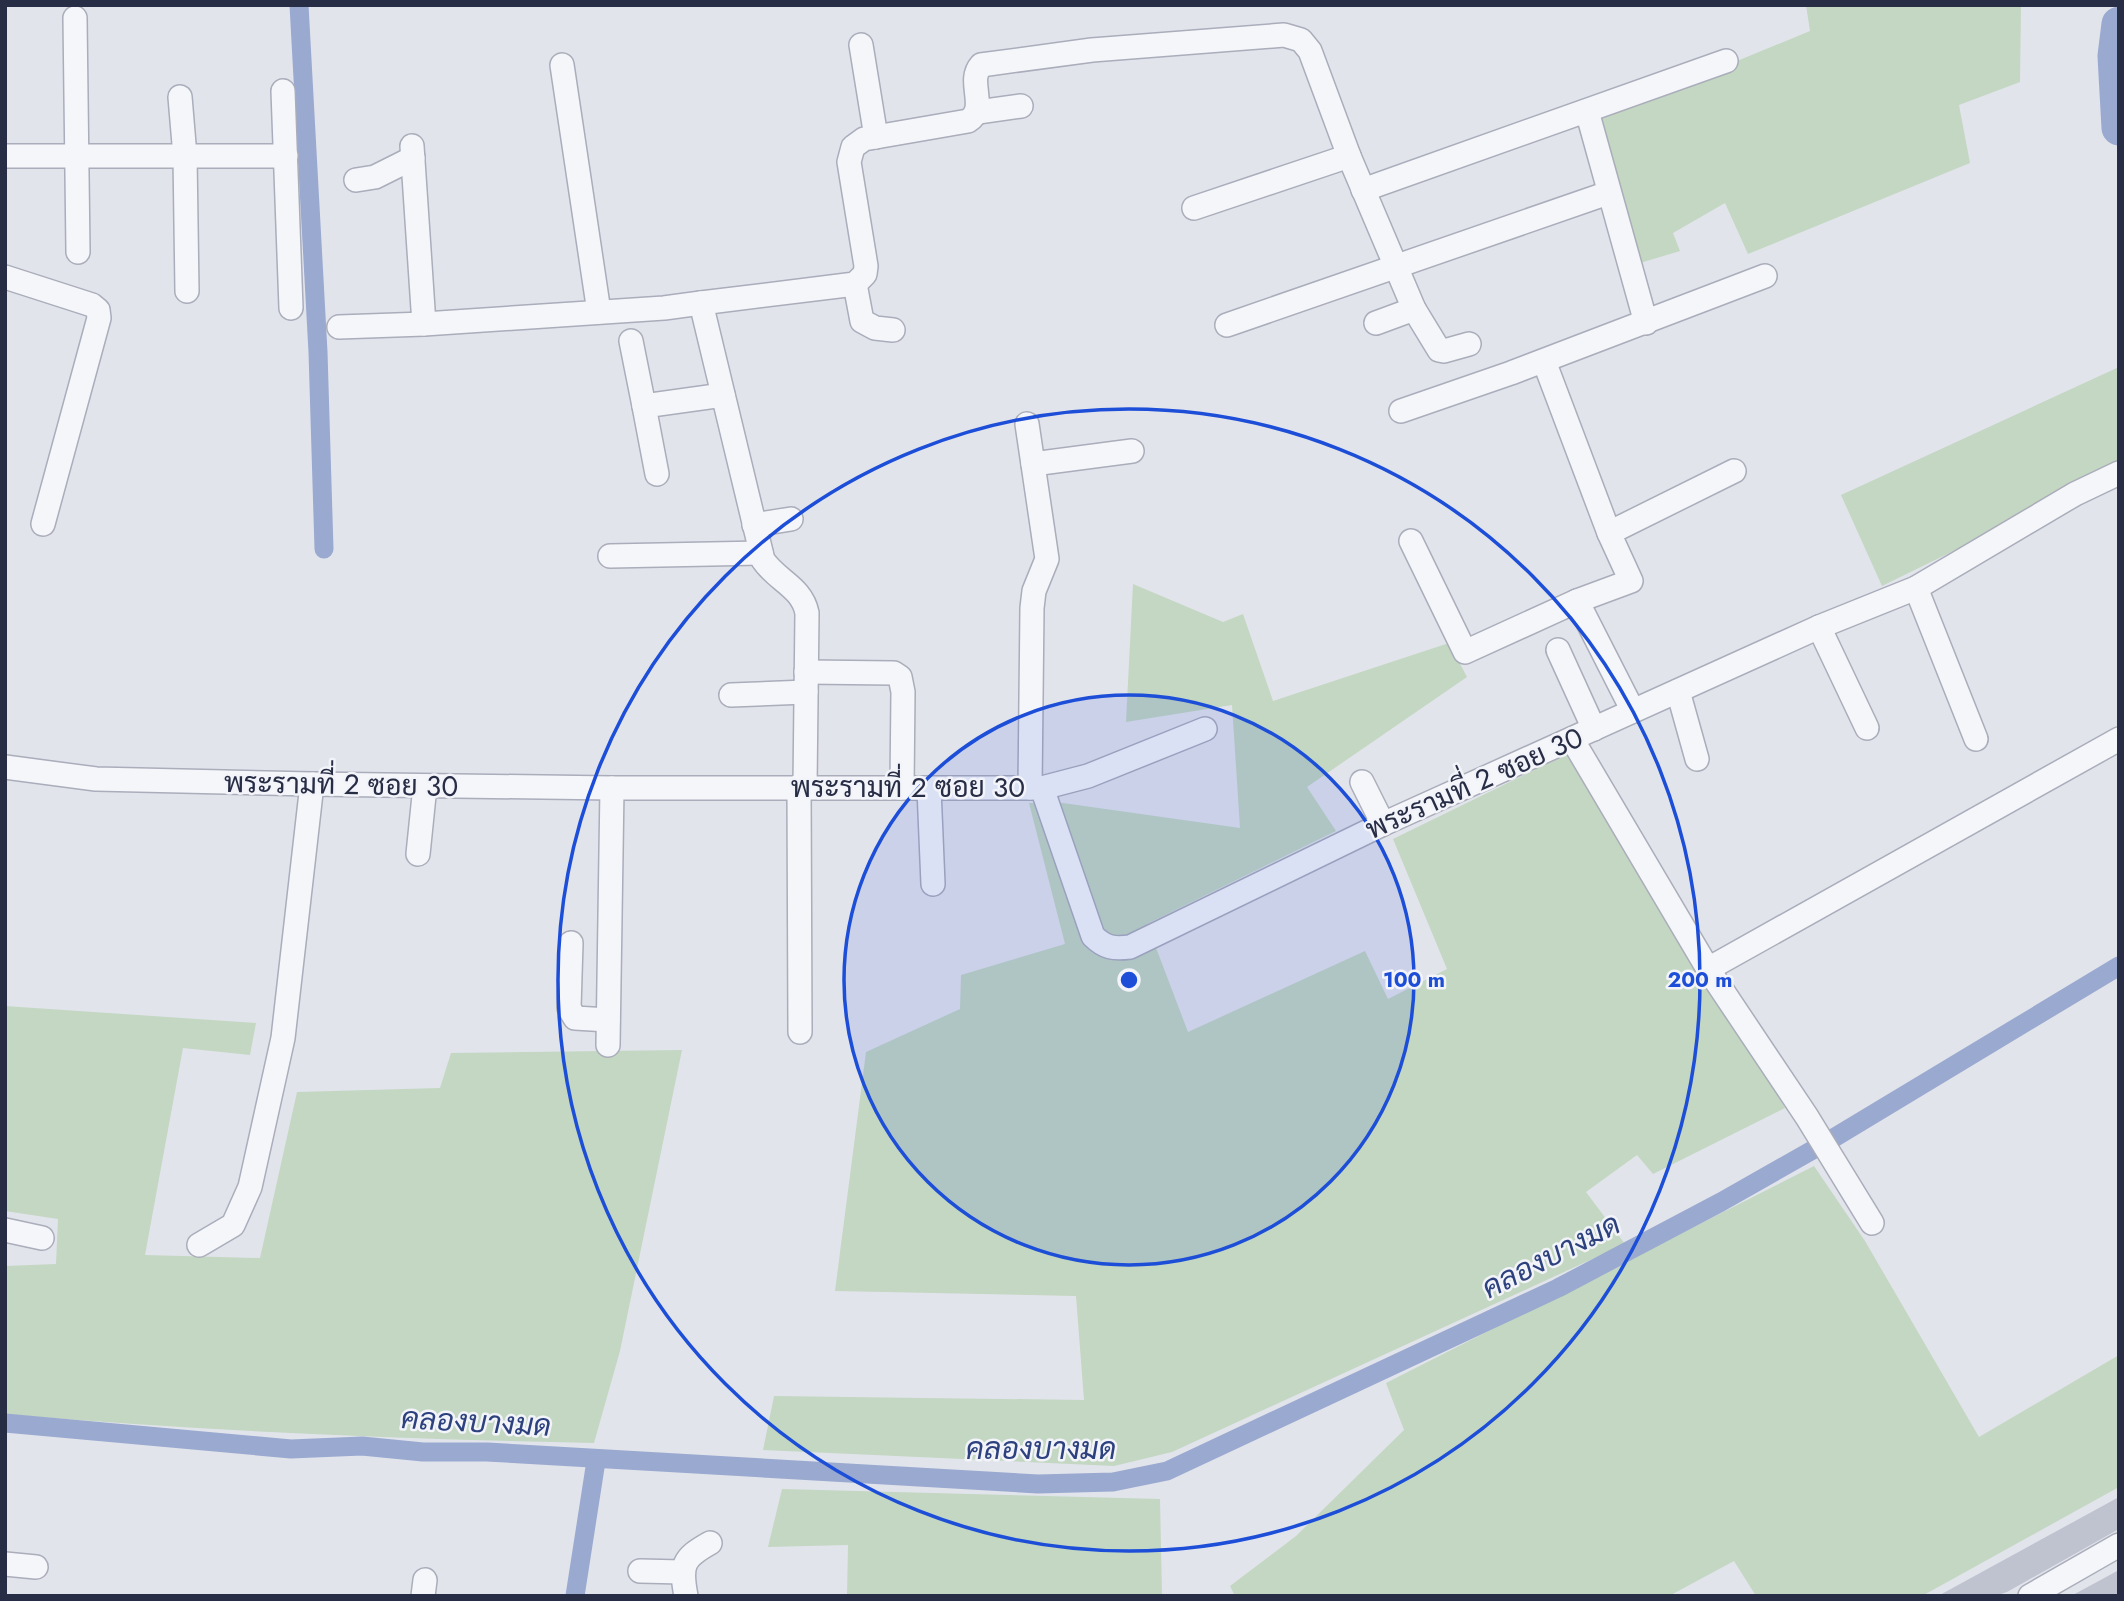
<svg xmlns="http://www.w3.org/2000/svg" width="2124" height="1601" viewBox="0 0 2124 1601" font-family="Jost,Sarabun,sans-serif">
	<rect width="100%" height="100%" fill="#e2e4ec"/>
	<!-- green -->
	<g fill="#c3d7c2">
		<path d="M1806,5H2021L2020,82L1959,105L1970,163L1748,254L1725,203L1673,233L1680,251L1640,263L1599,118L1810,31Z"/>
		<path d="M2119,367V470L1882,586L1841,495Z"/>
		<path d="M1133,584L1223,622L1243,614L1273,701L1449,643L1467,677L1307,787L1336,831L1147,924L1188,1032L1365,951L1388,999L1447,969L1393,839L1571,752L1785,1108L1653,1174L1637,1155L1586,1192L1625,1244L1172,1452L1114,1466L763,1450L774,1396L1084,1400L1076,1296L835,1291L866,1052L960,1009L961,975L1065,944L1029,803H1063L1240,828L1232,705L1126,722Z"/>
		<path d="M5,1006L256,1023L250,1055L183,1048L145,1255L260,1258L297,1092L440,1088L451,1053L682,1050L620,1351L594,1443C397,1439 201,1431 5,1414V1266L56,1264L58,1219L5,1211Z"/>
		<path d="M1814,1166L1865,1241L1979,1437L2119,1355V1487L1922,1596H1756L1734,1561L1669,1596H1235L1230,1586L1296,1536L1404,1430L1386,1383Z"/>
		<path d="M782,1489L1160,1499L1162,1596H847L848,1545L768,1547Z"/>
	</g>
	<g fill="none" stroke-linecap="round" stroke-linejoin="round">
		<!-- canal -->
		<g stroke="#9aa9cf" stroke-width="19">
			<path d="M299,5L318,352L324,549"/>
			<path d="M5,1423L291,1449L362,1446L423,1452H487L1038,1484L1113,1482L1167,1471L1558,1288L1721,1202L1832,1139L2119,966"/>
			<path d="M575,1596L596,1461"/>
		</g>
		<!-- river -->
		<path stroke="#9aa9cf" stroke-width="35" d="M2119,24L2115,56L2119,128"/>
	</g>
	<!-- building -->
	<g fill="#bfc2cf">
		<path d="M2119,1497V1529L2007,1592L1995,1596H1938Z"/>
		<path d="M2119,1570V1596H2071Z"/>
	</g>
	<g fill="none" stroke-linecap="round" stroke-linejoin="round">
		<defs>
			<g id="minor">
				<path d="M75,18L78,252"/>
				<path d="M861,45L876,137"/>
				<path d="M562,65L599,312"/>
				<path d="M283,91L291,308"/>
				<path d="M180,97L185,156L187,291"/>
				<path d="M1587,111L1646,323"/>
				<path d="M978,112L1021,106"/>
				<path d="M412,146L424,324L664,308L701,303"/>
				<path d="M5,156H286"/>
				<path d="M356,180L375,177L413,158"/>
				<path d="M1363,190L1726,61"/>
				<path d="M1194,208L1349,156"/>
				<path d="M5,277L92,305L98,310L99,318L43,524"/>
				<path d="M855,284L862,321L875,328L893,330"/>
				<path d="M1376,323L1414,309"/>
				<path d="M1227,325L1608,193"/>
				<path d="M339,327L424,324"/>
				<path d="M631,341L644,406"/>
				<path d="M1544,361L1609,533"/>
				<path d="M1401,411L1511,373L1765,276"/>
				<path d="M1027,424L1047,559L1034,591L1032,608L1030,788"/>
				<path d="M1033,464L1132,451"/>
				<path d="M657,474L644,406L723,395"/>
				<path d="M754,525L791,519"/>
				<path d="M1411,541L1465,652L1577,601L1633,711"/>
				<path d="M610,556L761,553"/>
				<path d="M1916,588L1976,739"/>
				<path d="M1577,601L1631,581L1609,533L1734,471"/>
				<path d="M1819,627L1867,728"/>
				<path d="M1558,650L1594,729"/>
				<path d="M806,672L894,673L900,677L903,692L902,788"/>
				<path d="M1678,691L1697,759"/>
				<path d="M731,695L806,692"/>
				<path d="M1572,739L1708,969L1807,1117L1872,1223"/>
				<path d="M5,767L96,779L312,784L612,788H1042L1093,936C1105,948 1114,949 1130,947L1383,824L1819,627L1916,588L2075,494L2119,473"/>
				<path d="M1362,782L1383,824"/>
				<path d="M799,786L800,1032"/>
				<path d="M805,786L807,613C802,587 777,581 763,560L701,303L855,284L865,274L866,266L849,162L853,147L864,139L968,121C989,108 966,82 981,65L1092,50L1284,35L1301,40L1310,51L1349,156L1414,309L1439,350L1444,351L1469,344"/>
				<path d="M1042,788L1088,776L1205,729"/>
				<path d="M929,789L933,884"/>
				<path d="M418,854L425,786"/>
				<path d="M571,943L569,1008L575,1018L608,1020"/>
				<path d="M1708,969L2119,739"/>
				<path d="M608,1045L612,788"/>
				<path d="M5,1230L42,1238"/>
				<path d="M199,1245L233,1225L250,1187L283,1038L312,784"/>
				<path d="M5,1564L36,1567"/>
				<path d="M640,1571L682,1572"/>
				<path d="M423,1596L425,1580"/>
				<path d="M686,1596C680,1565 683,1558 710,1543"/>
				<path d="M2030,1596L2119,1545"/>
			</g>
		</defs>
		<!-- minor casing -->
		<use href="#minor" stroke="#aaadba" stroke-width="26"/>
		<!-- minor -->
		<use href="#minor" stroke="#f5f6fa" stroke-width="23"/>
	</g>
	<!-- distance rings -->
	<circle cx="1129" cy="980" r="285" fill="#1d4ed8" fill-opacity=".12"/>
	<g fill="none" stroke="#1d4ed8" stroke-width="3.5">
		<circle cx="1129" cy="980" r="285"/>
		<circle cx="1129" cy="980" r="571"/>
	</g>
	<g text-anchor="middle" stroke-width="5" stroke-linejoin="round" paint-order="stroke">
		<!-- street labels -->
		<g font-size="28" fill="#282d46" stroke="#f2f4f9">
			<text transform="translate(1474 783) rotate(-24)" y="10">พระรามที่ 2 ซอย 30</text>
			<text transform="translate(341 784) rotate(1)" y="10">พระรามที่ 2 ซอย 30</text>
			<text x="908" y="797">พระรามที่ 2 ซอย 30</text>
		</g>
		<!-- water labels -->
		<g font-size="30" font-style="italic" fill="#2d417f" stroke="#f2f4f9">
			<text transform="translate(1551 1256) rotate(-27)" y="10">คลองบางมด</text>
			<text transform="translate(476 1422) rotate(3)" y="10">คลองบางมด</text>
			<text x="1041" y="1459">คลองบางมด</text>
		</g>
	</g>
	<circle cx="1129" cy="980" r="10" fill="#1d4ed8" stroke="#f2f4f9" stroke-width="3.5"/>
	<g font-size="21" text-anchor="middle" font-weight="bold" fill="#1d4ed8" stroke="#f2f4f9" stroke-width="5" stroke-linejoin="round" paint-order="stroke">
		<text x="1414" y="987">100 m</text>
		<text x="1700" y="987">200 m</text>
	</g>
	<!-- border -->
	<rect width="2124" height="1601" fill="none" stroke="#282d46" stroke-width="14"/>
</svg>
